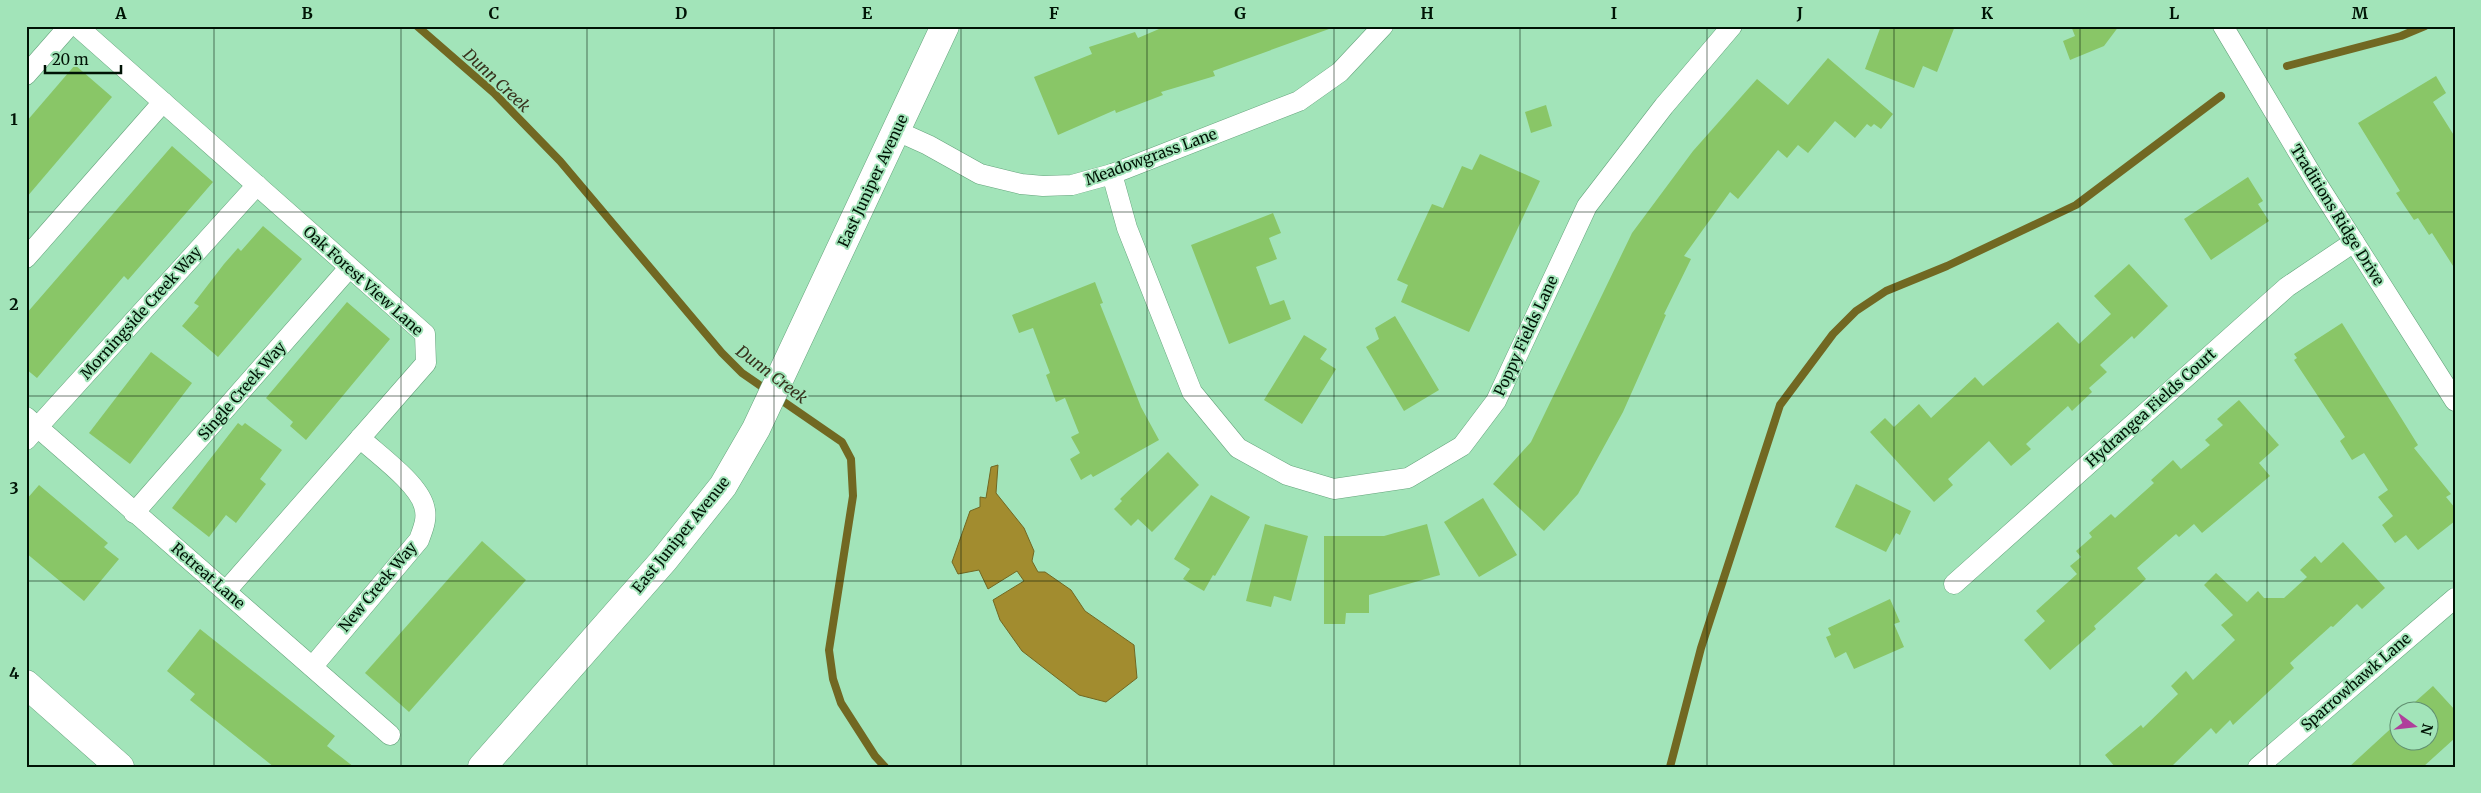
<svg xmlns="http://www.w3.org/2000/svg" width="2481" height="793" viewBox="0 0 2481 793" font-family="Merriweather,serif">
	<rect width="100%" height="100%" fill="#a2e4b9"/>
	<!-- water -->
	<path fill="#a28c2f" stroke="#716822" d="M998,465L996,493L1024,528L1034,551L1032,561L1038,572H1045L1071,590L1085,611L1134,645L1137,678L1106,702L1079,695L1022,651L1000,620L993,600L1024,581L1017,571L988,589L979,570L958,574L952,562L970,511L980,507V497L986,498L991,467Z"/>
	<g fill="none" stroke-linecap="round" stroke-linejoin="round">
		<!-- stream -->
		<g stroke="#716822" stroke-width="8">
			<path d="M417,26L494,93L560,161L722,353L742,373L842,442L851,459L853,496L829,650L833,679L841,703L875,756L885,767"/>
			<path d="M2287,66L2401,36L2425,26"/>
			<path d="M1670,767L1701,648L1780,405L1833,334L1856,311L1886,291L1947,266L2076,205L2221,96"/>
		</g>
	</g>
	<!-- building -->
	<g fill="#89c667">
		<path d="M1166,26H1328L1329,29L1213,71L1215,76L1161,92L1163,95L1116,113L1115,110L1058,135L1034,77L1092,54L1089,47L1135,32L1138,38Z"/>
		<path d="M1881,26H1955L1937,72L1923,66L1914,88L1865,69Z"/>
		<path d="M2071,26H2119L2104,46L2070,60L2063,41L2075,36Z"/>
		<path d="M1828,58L1893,114L1881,129L1874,124L1871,127L1867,124L1855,138L1835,121L1808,153L1798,145L1787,158L1778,150L1738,199L1730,192L1684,256L1691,259L1664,314L1666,315L1623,412L1578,494L1544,531L1493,484L1531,442L1632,233L1693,151L1757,79L1788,105Z"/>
		<path d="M75,65L112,97L26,198V122Z"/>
		<path d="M2436,76L2446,93L2433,102L2455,137V269L2432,233L2429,235L2418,218L2414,220L2396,193L2400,191L2358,123Z"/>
		<path d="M1546,105L1552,126L1531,133L1525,112Z"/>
		<path d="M172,146L213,182L128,280L124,276L37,378L26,369V314Z"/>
		<path d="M1480,154L1540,181L1469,332L1401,302L1408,285L1397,280L1432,204L1443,208L1462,166L1472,170Z"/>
		<path d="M2248,177L2263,201L2258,204L2269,221L2211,260L2184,219Z"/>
		<path d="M1273,213L1281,233L1269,238L1277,259L1256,267L1270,305L1284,300L1291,319L1229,344L1191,245Z"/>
		<path d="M263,226L302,259L218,357L182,326L199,306L194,303L224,264L238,248L241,251Z"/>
		<path d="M2129,264L2168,306L2134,339L2132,336L2100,365L2107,372L2089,388L2092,392L2072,411L2068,406L2026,444L2031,449L2011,466L1989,441L1948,479L1953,485L1934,502L1870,432L1885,418L1894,427L1919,404L1931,418L1975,377L1983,386L2058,322L2079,344L2111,314L2094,296Z"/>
		<path d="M1095,282L1103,303L1100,304L1141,407L1159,440L1093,477L1091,474L1081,480L1070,459L1080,453L1071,437L1079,433L1065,398L1056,402L1046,375L1050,373L1033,328L1019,333L1012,315Z"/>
		<path d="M347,302L390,339L306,440L290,426L293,422L266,398Z"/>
		<path d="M1395,316L1439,390L1404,411L1366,347L1379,339L1375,328Z"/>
		<path d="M2342,323L2418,445L2414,448L2451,494L2446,497L2455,508V521L2418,550L2406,535L2395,543L2382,525L2393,516L2378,497L2388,490L2364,453L2352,460L2340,441L2345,437L2294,360L2297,358L2294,354Z"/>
		<path d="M1304,335L1327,349L1320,359L1336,369L1302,424L1264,400Z"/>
		<path d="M151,352L192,383L130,464L89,433Z"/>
		<path d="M2239,400L2279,445L2259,463L2270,476L2202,533L2194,524L2179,537L2176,534L2137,568L2146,579L2094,626L2096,629L2050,670L2024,640L2045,621L2036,611L2077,574L2070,566L2081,557L2076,551L2092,537L2089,533L2111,514L2115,518L2154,483L2151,480L2173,460L2181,469L2210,445L2205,440L2223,425L2217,419Z"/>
		<path d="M238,423L242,426L245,423L282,450L260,479L266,484L236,523L226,515L209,537L172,508Z"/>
		<path d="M1168,452L1199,485L1152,532L1138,519L1131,526L1114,509L1122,501L1120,499Z"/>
		<path d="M1856,484L1911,511L1900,535L1896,533L1886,552L1835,527Z"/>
		<path d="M39,485L108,543L104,547L119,559L84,601L26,553V500Z"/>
		<path d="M1211,495L1250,517L1215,576L1213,575L1204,591L1183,579L1190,569L1174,559Z"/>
		<path d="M1483,498L1517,555L1479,577L1444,522Z"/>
		<path d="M1265,524L1308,536L1291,601L1274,596L1271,607L1246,601Z"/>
		<path d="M1427,524L1440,575L1369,595V613H1346L1345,624H1324V536H1384Z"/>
		<path d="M482,541L526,580L409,712L365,673Z"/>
		<path d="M2343,542L2385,588L2362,609L2357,604L2333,627L2331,626L2290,663L2294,668L2233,725L2230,720L2216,734L2211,728L2171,767H2115L2105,755L2141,725L2143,728L2178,694L2171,686L2186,671L2193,680L2235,640L2221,625L2233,615L2204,585L2216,573L2247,602L2258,591L2264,598H2284L2307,577L2300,570L2315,556L2321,563Z"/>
		<path d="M1890,599L1900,622L1894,624L1904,647L1854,669L1846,652L1835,658L1826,637L1831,635L1828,628Z"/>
		<path d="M200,629L335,736L327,746L354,767H274L190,700L195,694L167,671Z"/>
		<path d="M2433,686L2455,710V738L2423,767H2349L2398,722V740H2428V710H2406Z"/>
	</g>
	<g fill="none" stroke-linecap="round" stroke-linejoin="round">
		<defs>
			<g id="street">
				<path d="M77,26L425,334L426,363L226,591"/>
				<path d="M2223,26L2316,182L2455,401"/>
				<path d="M26,75L69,26"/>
				<path d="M897,131L928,145L980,174L1021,184L1043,186L1072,185L1112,174L1299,101L1340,72L1383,26"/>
				<path d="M1112,174L1127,228L1192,392L1238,448L1287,475L1334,489L1408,478L1462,446L1496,401L1587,206L1664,106L1732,26"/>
				<path d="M26,258L163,102"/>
				<path d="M26,417L390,735"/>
				<path d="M26,440L257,185"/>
				<path d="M134,513L349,268"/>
				<path d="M1954,584L2287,287L2354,242"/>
				<path d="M313,666L419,540C423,529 428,518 424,506C418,483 377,454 360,438"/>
				<path d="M2258,767L2455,598"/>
			</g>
			<g id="secondary">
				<path d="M26,684L120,767"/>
				<path d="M482,767L664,560L723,486L756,429L945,26"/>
			</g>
		</defs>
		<!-- street casing -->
		<use href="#street" stroke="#65a47c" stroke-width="21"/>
		<!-- secondary casing -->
		<use href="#secondary" stroke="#65a47c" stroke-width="29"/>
		<!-- street -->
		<use href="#street" stroke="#fff" stroke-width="20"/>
		<!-- secondary -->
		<use href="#secondary" stroke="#fff" stroke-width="28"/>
	</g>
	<!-- grid -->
	<path fill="none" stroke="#001305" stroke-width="1" stroke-opacity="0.55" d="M214,26V767M401,26V767M587,26V767M774,26V767M961,26V767M1147,26V767M1334,26V767M1520,26V767M1707,26V767M1894,26V767M2080,26V767M2267,26V767M26,212H2455M26,396H2455M26,581H2455"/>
	<g text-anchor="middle" stroke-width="4" stroke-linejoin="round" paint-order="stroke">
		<!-- street labels -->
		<g font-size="15" fill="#001305" stroke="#a2e4b9">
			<text transform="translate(1151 157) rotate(-20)" y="5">Meadowgrass Lane</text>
			<text transform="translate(873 181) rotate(-65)" y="5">East Juniper Avenue</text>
			<text transform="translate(2337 215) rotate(58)" y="5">Traditions Ridge Drive</text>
			<text transform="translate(363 281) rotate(42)" y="5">Oak Forest View Lane</text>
			<text transform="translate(141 313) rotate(-48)" y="5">Morningside Creek Way</text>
			<text transform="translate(1526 336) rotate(-65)" y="5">Poppy Fields Lane</text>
			<text transform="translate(242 391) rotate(-49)" y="5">Single Creek Way</text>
			<text transform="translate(2151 408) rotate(-42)" y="5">Hydrangea Fields Court</text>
			<text transform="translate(681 535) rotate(-51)" y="5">East Juniper Avenue</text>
			<text transform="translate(208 576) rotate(41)" y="5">Retreat Lane</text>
			<text transform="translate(378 587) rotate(-50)" y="5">New Creek Way</text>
			<text transform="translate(2356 682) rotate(-41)" y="5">Sparrowhawk Lane</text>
		</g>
		<!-- water labels -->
		<g font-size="16" font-style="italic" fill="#37321d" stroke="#a2e4b9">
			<text transform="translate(497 80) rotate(43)" y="6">Dunn Creek</text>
			<text transform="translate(772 374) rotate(37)" y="6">Dunn Creek</text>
		</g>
	</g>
	<!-- border -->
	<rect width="2481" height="793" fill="none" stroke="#a2e4b9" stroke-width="55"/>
	<!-- north arrow -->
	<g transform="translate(2414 726) rotate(105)"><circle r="24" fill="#a2e4b9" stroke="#619071"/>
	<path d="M0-4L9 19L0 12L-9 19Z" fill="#af3f9b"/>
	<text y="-8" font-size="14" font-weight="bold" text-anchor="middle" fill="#001305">N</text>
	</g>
	<!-- scale -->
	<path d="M45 65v8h76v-8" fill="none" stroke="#001305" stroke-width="2.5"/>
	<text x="52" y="65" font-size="15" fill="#001305" stroke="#a2e4b9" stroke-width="4" paint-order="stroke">20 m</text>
	<rect x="28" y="28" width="2426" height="738" fill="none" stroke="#001305" stroke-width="2"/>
	<g font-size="16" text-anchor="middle" font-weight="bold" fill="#001305">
		<text x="121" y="19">A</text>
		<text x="307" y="19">B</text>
		<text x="494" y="19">C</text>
		<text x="681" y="19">D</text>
		<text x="867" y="19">E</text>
		<text x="1054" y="19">F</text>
		<text x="1240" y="19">G</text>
		<text x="1427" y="19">H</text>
		<text x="1614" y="19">I</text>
		<text x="1800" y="19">J</text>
		<text x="1987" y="19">K</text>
		<text x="2174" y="19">L</text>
		<text x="2360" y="19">M</text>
		<text x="14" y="125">1</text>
		<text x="14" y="310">2</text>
		<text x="14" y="494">3</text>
		<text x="14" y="679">4</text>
	</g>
</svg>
